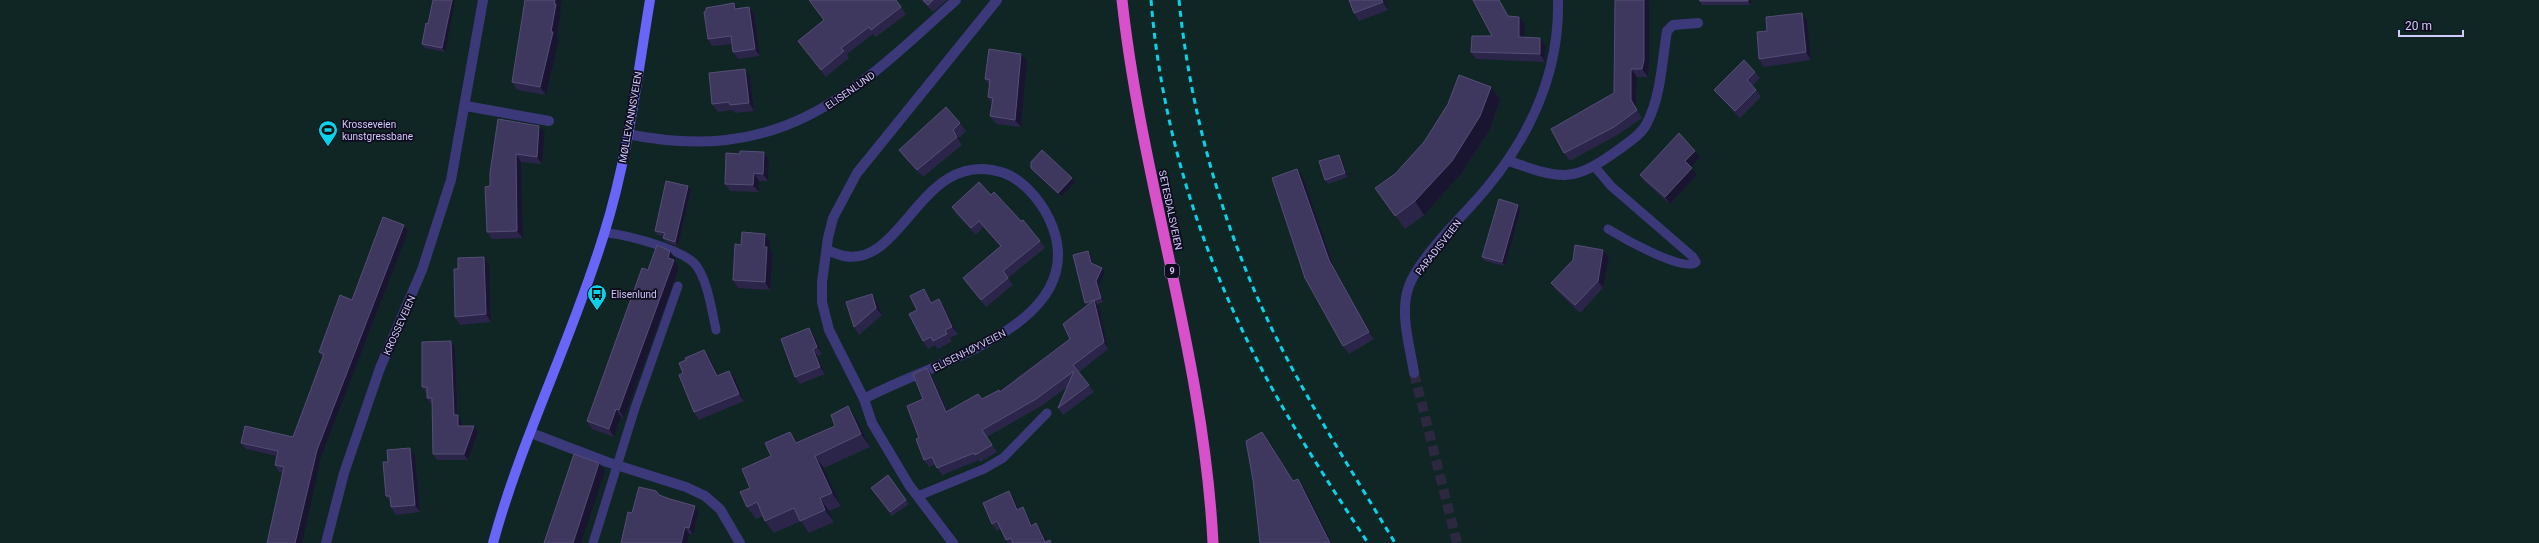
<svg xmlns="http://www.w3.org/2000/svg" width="2539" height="543" viewBox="0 0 2539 543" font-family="Roboto,sans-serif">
	<rect width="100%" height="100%" fill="#0f0c1d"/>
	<!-- green -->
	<rect fill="#102625" x="0" y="0" width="2539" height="543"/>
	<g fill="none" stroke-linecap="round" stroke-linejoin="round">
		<!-- minor-tunnel -->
		<path stroke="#2c283f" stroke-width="10" stroke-dasharray="10 5" stroke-linecap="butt" d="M1414,373L1457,543"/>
		<!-- service -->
		<g stroke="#3c397a" stroke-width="9">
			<path d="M1595,167L1611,186L1693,257L1696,262C1686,274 1621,237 1608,229"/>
			<path d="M605,233C625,234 680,249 694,263C707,276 712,312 716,330"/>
			<path d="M918,496L984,469L1003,458L1047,413"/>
			<path d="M593,543L635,408L678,286"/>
		</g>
		<!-- minor -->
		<g stroke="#3c397a" stroke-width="10">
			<path d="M466,106L549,121"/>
			<path d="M627,134C781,165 851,96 956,0"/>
			<path d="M1509,161C1563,180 1573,183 1621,148C1630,141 1642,134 1647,123C1661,96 1662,61 1667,31L1673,25L1698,23"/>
			<path d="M827,250C832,252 838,255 844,256C904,268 922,145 1004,173C1026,181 1045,206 1053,228C1089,328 925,364 864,399"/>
			<path d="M1414,373C1410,346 1399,313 1409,286C1417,263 1453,225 1470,207C1523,150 1560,80 1558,0"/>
			<path d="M531,433L607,462L686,487L705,496L720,509L740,543"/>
			<path d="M326,543L344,473L380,368L422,270L451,180L483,0"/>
			<path d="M953,543L909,485L872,423L864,399L829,330L822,302V282L828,238L833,218L857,173L997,0"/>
		</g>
		<!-- secondary -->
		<path stroke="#6965f9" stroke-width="10" d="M493,543C522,437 572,339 604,234C628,158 637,78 650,0"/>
		<!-- trunk -->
		<path stroke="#d950cb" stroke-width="11" d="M1122,0C1142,183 1204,359 1213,543"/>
		<!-- rail -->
		<g stroke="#0ad3e9" stroke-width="3" stroke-dasharray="6 5" stroke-linecap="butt">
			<path d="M1151,0C1161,124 1198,244 1254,354C1287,420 1328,482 1368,543"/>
			<path d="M1179,0C1189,100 1215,199 1255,292C1293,380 1346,461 1395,543"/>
		</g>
	</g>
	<!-- wall -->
	<g fill="#2c254a">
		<path d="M525,0H562L560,9L561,12L557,37L559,40L546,95L517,90L512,82Z"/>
		<path d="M809,0H896L906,14L876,37L873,34L847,54L849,58L826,77L798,41L824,20Z"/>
		<path d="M921,0H947L933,12Z"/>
		<path d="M1385,0L1388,10L1359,21L1354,13Z"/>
		<path d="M1751,0V5H1702L1700,1Z"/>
		<path d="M1649,2V67L1648,77H1637L1636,108L1642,118L1619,134L1570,161L1564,153L1614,93Z"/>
		<path d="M734,3L737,8L749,7L754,14L760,56L738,59L733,52L732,44L712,46L708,39Z"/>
		<path d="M1802,13L1807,20L1811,60L1764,67L1759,59L1767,31Z"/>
		<path d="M1509,16L1525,24L1524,38H1540L1546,46L1545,62L1476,59L1471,52L1492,36Z"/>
		<path d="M426,23L445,52L425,48L422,44Z"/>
		<path d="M1027,61L1021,127L996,124L990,116L992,104L988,97L989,86L985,79Z"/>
		<path d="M1755,72L1760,78L1752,86L1756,90L1761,97L1740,118L1719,96L1714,90Z"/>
		<path d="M750,77L754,111L735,113L733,110L718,112L712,104Z"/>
		<path d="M1500,100L1490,129L1461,174L1424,215L1405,229L1375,188Z"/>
		<path d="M960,123L966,131L959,138L962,145L923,177L904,157L899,150Z"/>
		<path d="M545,133L542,164L521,162L523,238L492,239L487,232L490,186V173Z"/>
		<path d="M1695,151L1700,158L1691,167L1697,175L1670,204L1645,182L1640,175Z"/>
		<path d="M764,152L769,159L768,181H759V192L730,191L725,184L740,154Z"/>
		<path d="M1339,155L1342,159L1348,177L1328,184L1325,180Z"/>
		<path d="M1031,168L1072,178L1075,182L1061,197L1034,172Z"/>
		<path d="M1303,177L1334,267L1374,339L1349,354L1343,346Z"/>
		<path d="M691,190L678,246L666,242L663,238L664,236L658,235L655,231Z"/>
		<path d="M991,195L1021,221L1040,241L1045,248L1008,278L1013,285L986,307L963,278L1001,247L983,227L976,235L956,214L952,207Z"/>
		<path d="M1518,205L1521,209L1505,266L1485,261L1482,257Z"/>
		<path d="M408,232L321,457L283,473L279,472L275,465L277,456L246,449L241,443L293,437L323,358L319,352L352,300Z"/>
		<path d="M765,234L770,241V250L773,254L770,290L738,288L733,280L741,245Z"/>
		<path d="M1603,250L1609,257L1603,288L1580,313L1556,290L1551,283Z"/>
		<path d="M1091,255L1093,264L1105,272L1099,285L1104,302L1097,304L1099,307L1108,349L1079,372L1094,392L1063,415L1058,408L1067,387L1041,406L987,437L997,452L980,462L979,460L942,475L937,468L936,464L929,467L924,460L919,438L927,368L932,375L948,411L982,399L1000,391L1070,339L1087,305L1085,303Z"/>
		<path d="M484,257L489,265L491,322L460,325L455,317L458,269Z"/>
		<path d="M675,258V261L679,268L624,418L621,417L614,437L592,429L587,421L648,270Z"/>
		<path d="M872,294L877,301L882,315L859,335L854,327Z"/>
		<path d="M929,296L932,302L944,307L958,334L950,338L952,341L938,349L935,345L928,349L923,341L917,310Z"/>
		<path d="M809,328L814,335L822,354L818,356L825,374L800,384L795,377Z"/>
		<path d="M455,347L458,415L462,421V426L478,432L468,460H437L433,454L432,404H431L427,398V393H426L422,387Z"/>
		<path d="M704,350L710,358L718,375L729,371L735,378L744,401L699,420L694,412L686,360Z"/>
		<path d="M857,419L870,447L824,468L841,506L829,511L834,522L809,533L801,521L774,533L765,521L763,516L756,519L747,507L750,488L771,456L798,442Z"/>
		<path d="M415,456L420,512L396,515L391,507V503L386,496L388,462Z"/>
		<path d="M888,475L909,504L892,516L871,488Z"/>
		<path d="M656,491L659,495L670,499L695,506L699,512L693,535L632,513Z"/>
		<path d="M1014,498L1019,509L1027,514L1032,525L1036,523L1041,530L1046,542L1050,540L1052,543H1008L1000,529L997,531L992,524Z"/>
	</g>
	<!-- shaded-wall -->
	<g fill="#191430">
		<path d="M452,0H455L445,52L442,48Z"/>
		<path d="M555,0H562L560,9L561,12L557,37L559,40L546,95L540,87L551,32Z"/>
		<path d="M1382,0H1385L1388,10L1383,2Z"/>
		<path d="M1644,0H1648L1649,2V67L1648,77L1642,69Z"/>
		<path d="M1748,0H1751V5L1748,1Z"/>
		<path d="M734,3L739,10L735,9Z"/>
		<path d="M749,7L754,14L760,56L755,49Z"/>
		<path d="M1802,13L1807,20L1811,60L1806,52Z"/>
		<path d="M1519,17L1525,24L1524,45L1519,37Z"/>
		<path d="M1540,38L1546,46L1545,62L1540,54Z"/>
		<path d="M1021,54L1027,61L1021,127L1015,120Z"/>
		<path d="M745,69L750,77L754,111L749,103Z"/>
		<path d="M1631,69L1637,77L1636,108L1642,118L1637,110L1631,100Z"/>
		<path d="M1491,87L1500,100L1490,129L1461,174L1424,215L1415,201Z"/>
		<path d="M539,126L545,133L542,164L537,157Z"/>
		<path d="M953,130L959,138L962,145L957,137Z"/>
		<path d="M1695,151L1700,158L1690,168L1685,161Z"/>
		<path d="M764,152L769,159L768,181L763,174Z"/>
		<path d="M516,154L521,162L523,238L517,231Z"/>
		<path d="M1339,155L1342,159L1348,177L1345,173Z"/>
		<path d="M1692,168L1697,175L1670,204L1665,197Z"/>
		<path d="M1297,169L1303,177L1334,267L1374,339L1369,332L1329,260Z"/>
		<path d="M754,173L759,181V192L753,185Z"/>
		<path d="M1072,178L1075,182L1061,197L1058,193Z"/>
		<path d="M688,186L691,190L678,246L675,242Z"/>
		<path d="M1518,205L1521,209L1505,266L1502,262Z"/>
		<path d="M404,225L408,232L321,457L302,543H295L317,450Z"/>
		<path d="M765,234L770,241V250L773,254L770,290L765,282L764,247Z"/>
		<path d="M1603,250L1609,257L1603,288L1598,281Z"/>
		<path d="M670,251L675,258V261L679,268L624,418L619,410L668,258Z"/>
		<path d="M1088,251L1091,255L1094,267L1091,263Z"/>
		<path d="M484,257L489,265L491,322L486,314Z"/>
		<path d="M1102,268L1105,272L1099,285L1104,302L1101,298L1096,281Z"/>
		<path d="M924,289L929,296L936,311L931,303Z"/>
		<path d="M872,294L877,301L882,315L876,308Z"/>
		<path d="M939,299L944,307L958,334L952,327Z"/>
		<path d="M1094,300L1099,307L1108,349L1104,342Z"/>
		<path d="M809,328L814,335L822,354L817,347Z"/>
		<path d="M451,341L455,347L458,421V415L462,421V432L458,426L454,415Z"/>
		<path d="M813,349L818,356L825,374L820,367Z"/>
		<path d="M704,350L710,358L722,383L717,376Z"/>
		<path d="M927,368L932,375L951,419L946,412Z"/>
		<path d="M729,371L735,378L744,401L739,394Z"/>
		<path d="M848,406L857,419L870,447L861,434Z"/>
		<path d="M616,409L621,417L614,437L609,429Z"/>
		<path d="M474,426L478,432L468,460L464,454Z"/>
		<path d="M790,432L799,444L796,443Z"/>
		<path d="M1262,432L1270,443L1300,492L1293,481Z"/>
		<path d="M410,448L415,456L420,512L415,505Z"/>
		<path d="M815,456L824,468L841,506L832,493Z"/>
		<path d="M599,463L605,471L581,543H573Z"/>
		<path d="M1298,479L1305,489L1332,543H1330Z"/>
		<path d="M1009,491L1014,498L1022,517L1017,510Z"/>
		<path d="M820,498L829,511L834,522L825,510Z"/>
		<path d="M695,506L699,512L693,535L689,528Z"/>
		<path d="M1023,507L1027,514L1036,533L1031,526Z"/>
		<path d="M1036,523L1041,530L1047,543H1045Z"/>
		<path d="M685,527L689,534L687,543H681Z"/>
	</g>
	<!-- building -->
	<g fill="#3e375e" stroke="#554e77">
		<path d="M433,0H452L442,48L422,44L426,23L428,24Z"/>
		<path d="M525,0H555L554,4H556L551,32H553L540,87L512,82Z"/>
		<path d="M809,0H896L901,7L871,30L869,27L841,48L844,51L821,70L798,41L824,20Z"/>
		<path d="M923,0H933L928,5Z"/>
		<path d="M1349,0H1382L1383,2L1354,13Z"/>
		<path d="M1473,0H1499L1508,16L1519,17V37L1540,38V54L1471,52L1472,36H1492Z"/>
		<path d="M1615,0H1644V60L1642,69H1631V100L1637,110L1614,127L1564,153L1551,129L1614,93Z"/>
		<path d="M1699,0H1748V1H1700Z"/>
		<path d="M734,3L735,9L749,7L755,49L733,52L731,36L708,39L704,12L706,11V8Z"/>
		<path d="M1802,13L1806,52L1759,59L1757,32L1767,31L1766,17Z"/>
		<path d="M989,49L1021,54L1015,120L990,116L993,98L988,97L990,80L985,79Z"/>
		<path d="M1744,60L1755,72L1747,80L1756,90L1735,111L1714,90Z"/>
		<path d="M745,69L749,103L730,105L729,102L712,104L709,73Z"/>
		<path d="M1459,75L1491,87L1480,116L1452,161L1415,201L1395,216L1375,188L1395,174L1424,142L1448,104Z"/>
		<path d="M946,107L960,123L953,130L957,137L917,170L899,150Z"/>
		<path d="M498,119L539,126L537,157L516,154L517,231L487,232L485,187L490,186V173Z"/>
		<path d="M1679,133L1695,151L1685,161L1692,168L1665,197L1640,175Z"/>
		<path d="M1042,150L1072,178L1058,193L1031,168V162Z"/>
		<path d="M740,151L764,152L763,174L754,173L753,185L725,184L726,153L740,154Z"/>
		<path d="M1339,155L1345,173L1325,180L1319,161Z"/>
		<path d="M1297,169L1329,260L1369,332L1343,346L1305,278L1272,178Z"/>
		<path d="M666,181L688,186L675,242L663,238L665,233L655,231Z"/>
		<path d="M979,182L991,195L994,192L1021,221L1023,220L1040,241L1003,271L1008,278L981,300L963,278L1001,246L979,221L971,228L952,207Z"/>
		<path d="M1499,199L1518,205L1502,262L1482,257Z"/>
		<path d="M383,217L404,225L317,450L295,543H267L284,467L275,465L278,451L241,443L245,426L293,437L324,354L319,352L340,295L352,300Z"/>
		<path d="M742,232L765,234L764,247H767L765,282L733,280L735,244L741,245Z"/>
		<path d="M657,245L670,251L668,258L674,260L619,410L616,409L609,429L587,421L642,268L648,270Z"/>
		<path d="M1575,245L1603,250L1598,281L1575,305L1551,283L1573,260Z"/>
		<path d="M1088,251L1091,263L1102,268L1096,281L1101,298L1085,303L1073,255Z"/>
		<path d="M484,257L486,314L455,317L454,269H458V258Z"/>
		<path d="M924,289L931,303L939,299L952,327L945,330L947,334L933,341L931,337L923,341L909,314L917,310L910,296Z"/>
		<path d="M872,294L876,308L854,327L846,302Z"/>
		<path d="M1094,300L1104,342L1073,365L1089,385L1058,408L1074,371L1036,399L982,430L992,445L975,455L974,453L937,468L932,457L924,460L916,439L919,438L907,406L923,399L913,374L927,368L946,412L978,394L982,399L999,390L1000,392L1070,339L1063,324Z"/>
		<path d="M809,328L817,347L813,349L820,367L795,377L781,339Z"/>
		<path d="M451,341L454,415H458V426H474L464,454H433L432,398H427V387H422V342Z"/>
		<path d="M704,350L717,376L729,371L739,394L694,412L679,375L683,373L679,363L686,360L685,358Z"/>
		<path d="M848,406L861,434L815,456L832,493L820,498L825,510L800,521L794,508L765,521L757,502L747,507L740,492L750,488L742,469L771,456L765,443L790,432L796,443L835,426L831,415Z"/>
		<path d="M1262,432L1293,481L1298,479L1330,543H1260L1253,480L1246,441Z"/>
		<path d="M410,448L415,505L391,507L390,496H386L383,462H388L387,450Z"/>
		<path d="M574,454L599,463L573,543H544Z"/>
		<path d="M888,475L906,500L890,512L871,488Z"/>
		<path d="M639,487L656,491L659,495L670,499L695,506L689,528L685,527L681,543H621L628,512L632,513Z"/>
		<path d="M1009,491L1017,510L1023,507L1031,526L1036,523L1045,542L1050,540L1051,543H1013L1011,538L1006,540L997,521L992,524L983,503Z"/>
	</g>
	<!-- icons -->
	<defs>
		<symbol id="stadium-pin" viewBox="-11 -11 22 30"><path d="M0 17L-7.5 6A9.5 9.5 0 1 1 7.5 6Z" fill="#0ad3e9" stroke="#0f0c1d"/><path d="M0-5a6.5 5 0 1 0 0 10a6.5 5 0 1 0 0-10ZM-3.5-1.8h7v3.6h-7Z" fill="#111"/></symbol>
		<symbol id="bus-pin" viewBox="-11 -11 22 30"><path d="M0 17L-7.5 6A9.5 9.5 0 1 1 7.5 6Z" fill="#0ad3e9" stroke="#0f0c1d"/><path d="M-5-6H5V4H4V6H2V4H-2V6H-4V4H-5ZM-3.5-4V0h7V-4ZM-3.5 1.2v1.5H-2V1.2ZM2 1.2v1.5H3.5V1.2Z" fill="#111"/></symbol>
	</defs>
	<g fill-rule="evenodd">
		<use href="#stadium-pin" x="317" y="119" width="22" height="30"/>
		<use href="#bus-pin" x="586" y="283" width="22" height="30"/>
	</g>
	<g text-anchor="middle" stroke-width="3.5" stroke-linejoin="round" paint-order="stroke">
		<!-- shield labels -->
		<rect fill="#0f0c1d" stroke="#9691ba" stroke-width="1" x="1165" y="264" width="14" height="14" rx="3"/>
		<g font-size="9" font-weight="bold" fill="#d0cafd">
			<text x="1172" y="274">9</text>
		</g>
		<!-- street labels -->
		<g font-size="10" fill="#d0cafd" stroke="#0f0c1d">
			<text transform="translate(850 90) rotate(-35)" y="4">ELISENLUND</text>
			<text transform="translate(630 117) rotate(-80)" y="4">MØLLEVANNSVEIEN</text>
			<text transform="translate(1171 210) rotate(78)" y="4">SETESDALSVEIEN</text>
			<text transform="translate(1438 247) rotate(-52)" y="4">PARADISVEIEN</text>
			<text transform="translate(399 325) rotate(-66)" y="4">KROSSEVEIEN</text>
			<text transform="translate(969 350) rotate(-27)" y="4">ELISENHØYVEIEN</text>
		</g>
		<!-- poi labels -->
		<g font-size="10" fill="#d0cafd" stroke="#0f0c1d" text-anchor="start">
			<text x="342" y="128">Krosseveien<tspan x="342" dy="12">kunstgressbane</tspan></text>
			<text x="611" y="298">Elisenlund</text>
		</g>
	</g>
	<!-- scale -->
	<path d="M2399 30v6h64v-6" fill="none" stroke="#d0cafd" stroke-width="2"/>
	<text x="2405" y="30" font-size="12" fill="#d0cafd" stroke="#0f0c1d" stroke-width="3" paint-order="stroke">20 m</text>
</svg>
